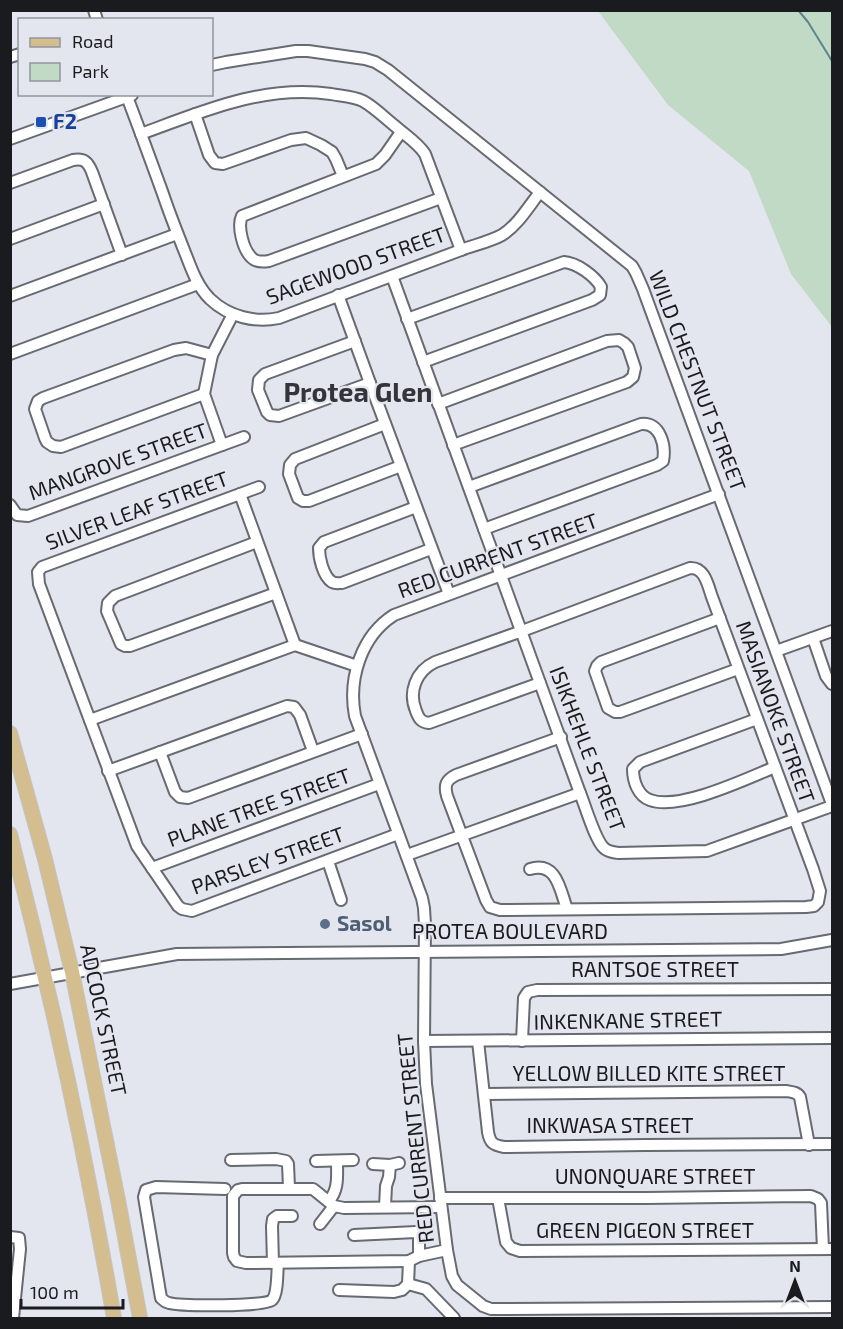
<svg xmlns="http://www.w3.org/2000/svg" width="843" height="1329" viewBox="0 0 843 1329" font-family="'Exo 2',sans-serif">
	<rect width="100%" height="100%" fill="#e3e6ee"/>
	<!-- green -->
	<path fill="#c0dac5" d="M598,11H832V327L791,274L749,171L668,105Z"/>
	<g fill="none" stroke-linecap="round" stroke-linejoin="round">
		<!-- stream -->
		<path stroke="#5d858f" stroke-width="2" d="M798,10L808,22L832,61"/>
		<defs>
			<g id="minor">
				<path d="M94,10L97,20"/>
				<path d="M10,57L20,54"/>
				<path d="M212,65L226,62L296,51H308L365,59L375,62L388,70L632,266L636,273L643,289L832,804"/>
				<path d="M126,94C139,128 151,161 163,194C170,215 178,235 186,255C192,271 198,287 210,299C229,317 255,323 279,318L461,250C474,245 489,242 502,235C518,225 529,206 540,192"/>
				<path d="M195,114L209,155L215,163L223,164L291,140L306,138L321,145L332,152L336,159L343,176"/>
				<path d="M401,132L385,155L376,164L242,216C237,226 243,249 251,257C255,262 263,262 269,261L441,198"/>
				<path d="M141,134C203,111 265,84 331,94C341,96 353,96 363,101C374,107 385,118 395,126C405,135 418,143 425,154L461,250"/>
				<path d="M10,139L132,95"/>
				<path d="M10,183L73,160C84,158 88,162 92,172L122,255"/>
				<path d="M10,239L104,204"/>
				<path d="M392,276L580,793C585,805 595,840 604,848C608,852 613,852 618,853L707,851L832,806"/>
				<path d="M338,295L370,383L449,594"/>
				<path d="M10,296L177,234"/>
				<path d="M407,319L564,262C577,263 595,276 601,287L600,295L592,300L423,362"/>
				<path d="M355,341L265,374L259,380L258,390L267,412L270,415L279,416L370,383"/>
				<path d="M10,354L198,284"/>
				<path d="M204,394L61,447L53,446L47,442L45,438L35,409L38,401L43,398L174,350L186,348L212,355"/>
				<path d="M438,404L607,341L619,340L624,343L628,347L635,368L633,377L627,382L453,445"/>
				<path d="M385,424L295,459L290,465L289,474L298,498L303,501H309L401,466"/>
				<path d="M222,445L204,394L205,389L212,355L233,314"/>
				<path d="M259,487L42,567L38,572L39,584L137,846L178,906L182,909L192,911L398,834"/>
				<path d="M469,487L641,424C660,422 666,445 663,461L657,465L484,529"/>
				<path d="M240,494L295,645"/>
				<path d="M719,494L394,615C361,636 348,679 355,716L422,898L424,908L425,925L424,1041L426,1084L447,1250L452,1276L457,1285L483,1306L491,1309H502L832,1307"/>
				<path d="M10,505L17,515L28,516L244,437"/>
				<path d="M416,507L324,542L319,548C319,558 323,576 332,582C336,584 338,583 342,583L431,549"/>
				<path d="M257,542L115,596L108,603L107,611L121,644L125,646H130L276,593"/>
				<path d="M720,618L601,662L597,666L595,671L608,708L615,712H620L738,669"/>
				<path d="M813,638L826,676L832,684"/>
				<path d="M776,651L832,631"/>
				<path d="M540,683L429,723C421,722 419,719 416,711C408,692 416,671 435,662L522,631L690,568C705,567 708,586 712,597L813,869L820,891L818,902L814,906L806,907L500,910L490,907L486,900L447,796C444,785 446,780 456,775L561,737"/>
				<path d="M757,719L640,762L633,769C633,781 638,796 650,800C679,811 746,779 775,767"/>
				<path d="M90,720L295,645L357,666"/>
				<path d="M160,752L175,792L180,797L188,798L362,734"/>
				<path d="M108,771L287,706L294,707L300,715L313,751"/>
				<path d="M407,855L580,793"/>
				<path d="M328,861L341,900"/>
				<path d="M152,868L379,784"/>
				<path d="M530,869C557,861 560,890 567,909"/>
				<path d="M10,984L177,954L781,949L832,940"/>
				<path d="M424,1041L832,1038"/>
				<path d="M478,1041L488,1132C490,1143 493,1145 504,1147L645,1145L832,1144"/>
				<path d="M522,1041L524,998L528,992L537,990L832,989"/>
				<path d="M484,1094L786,1091C792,1092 797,1092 800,1097L809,1145"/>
				<path d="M231,1160L276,1159L286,1161L288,1164L289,1188"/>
				<path d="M316,1161L353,1160"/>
				<path d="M373,1164L390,1165L399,1163"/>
				<path d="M225,1189L156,1187L146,1190L144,1197L161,1298C165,1301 164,1302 169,1303C180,1306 266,1307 272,1300C278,1294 277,1272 278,1263"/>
				<path d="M440,1198H646L811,1196L818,1199L821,1203L823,1249"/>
				<path d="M498,1198L506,1242L511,1248L520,1251L832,1249"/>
				<path d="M329,1201C339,1189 337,1176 337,1161"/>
				<path d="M385,1207L386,1186L389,1177L390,1165"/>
				<path d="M441,1207L344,1208L334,1206L313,1189H242L238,1190L233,1196V1253L234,1257L237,1261L246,1263L409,1261L419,1256L447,1250"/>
				<path d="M320,1224L334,1206"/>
				<path d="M354,1235L416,1232L419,1236V1256"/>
				<path d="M10,1237L19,1238L20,1249L13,1318"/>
				<path d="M273,1263L272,1226L273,1219L277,1216H292"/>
				<path d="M408,1284L426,1289L454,1318"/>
				<path d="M339,1290L394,1292L402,1290L408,1284L409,1261"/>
			</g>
			<g id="major">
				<path d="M10,733L45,859L72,972L118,1200L140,1318"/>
				<path d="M10,834C51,994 86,1156 114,1318"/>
			</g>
		</defs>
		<!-- minor casing -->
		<use href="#minor" stroke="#686a72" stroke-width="14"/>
		<!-- major casing -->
		<use href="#major" stroke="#c3c4c4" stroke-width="16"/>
		<!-- minor -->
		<use href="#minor" stroke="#fff" stroke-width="10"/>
		<!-- major -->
		<use href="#major" stroke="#d4bd8f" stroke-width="14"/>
	</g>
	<!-- markers -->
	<rect fill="#1a4fb4" stroke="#e3e6ee" stroke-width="2" x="35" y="116" width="12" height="12" rx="3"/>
	<circle fill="#5c6f8a" stroke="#e3e6ee" stroke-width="2" cx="325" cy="924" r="6"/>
	<g text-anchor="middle" stroke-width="4.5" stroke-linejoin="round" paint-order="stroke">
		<!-- transit labels -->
		<g font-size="21" font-weight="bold" fill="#164399" stroke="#e3e6ee" text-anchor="start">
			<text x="53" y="129">F2</text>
		</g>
		<!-- street labels -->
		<g font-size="21" fill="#1a1b1e" stroke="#e3e6ee">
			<text transform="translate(356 266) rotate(-20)" y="7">SAGEWOOD STREET</text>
			<text transform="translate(697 381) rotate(69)" y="7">WILD CHESTNUT STREET</text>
			<text transform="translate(118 462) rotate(-20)" y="7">MANGROVE STREET</text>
			<text transform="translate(137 511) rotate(-20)" y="7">SILVER LEAF STREET</text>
			<text transform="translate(498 556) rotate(-20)" y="7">RED CURRENT STREET</text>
			<text transform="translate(775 712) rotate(70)" y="7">MASIANOKE STREET</text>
			<text transform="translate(587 749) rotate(69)" y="7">ISIKHEHLE STREET</text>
			<text transform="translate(259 808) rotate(-20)" y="7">PLANE TREE STREET</text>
			<text transform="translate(268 861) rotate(-20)" y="7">PARSLEY STREET</text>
			<text x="510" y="939">PROTEA BOULEVARD</text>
			<text x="655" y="977">RANTSOE STREET</text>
			<text transform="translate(103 1020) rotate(78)" y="7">ADCOCK STREET</text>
			<text transform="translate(628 1021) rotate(-1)" y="7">INKENKANE STREET</text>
			<text x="649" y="1081">YELLOW BILLED KITE STREET</text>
			<text x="610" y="1133">INKWASA STREET</text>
			<text transform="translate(416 1138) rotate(-96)" y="7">RED CURRENT STREET</text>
			<text x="655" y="1184">UNONQUARE STREET</text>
			<text x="645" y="1238">GREEN PIGEON STREET</text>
		</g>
		<!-- service labels -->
		<g font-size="21" font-weight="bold" fill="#4e5e75" stroke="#e3e6ee" text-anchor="start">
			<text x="337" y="931">Sasol</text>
		</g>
		<!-- district labels -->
		<g font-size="27" font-weight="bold" fill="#33353b" stroke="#e3e6ee">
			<text x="358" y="402">Protea Glen</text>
		</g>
	</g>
	<!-- border -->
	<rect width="843" height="1329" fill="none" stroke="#1a1b1e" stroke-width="24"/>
	<!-- legend -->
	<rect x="18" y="18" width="195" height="78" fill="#e3e6ee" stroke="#93959b" stroke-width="1.5"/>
	<rect x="30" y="38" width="30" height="9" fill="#d4bd8f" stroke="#93959b" stroke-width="1.5"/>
	<text x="72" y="48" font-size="18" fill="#1a1b1e">Road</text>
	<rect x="30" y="63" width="30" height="18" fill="#c0dac5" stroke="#93959b" stroke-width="1.5"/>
	<text x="72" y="78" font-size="18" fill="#1a1b1e">Park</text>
	<!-- north arrow -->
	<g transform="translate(795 1281)" stroke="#e3e6ee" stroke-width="4.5" paint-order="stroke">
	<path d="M0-4.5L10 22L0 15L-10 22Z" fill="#1a1b1e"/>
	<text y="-9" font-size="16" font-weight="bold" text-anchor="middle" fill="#1a1b1e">N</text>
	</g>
	<!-- scale -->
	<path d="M21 1299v9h102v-9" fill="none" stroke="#1a1b1e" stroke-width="3"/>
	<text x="30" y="1299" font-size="18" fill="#1a1b1e" stroke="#e3e6ee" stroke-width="4.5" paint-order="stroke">100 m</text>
</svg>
